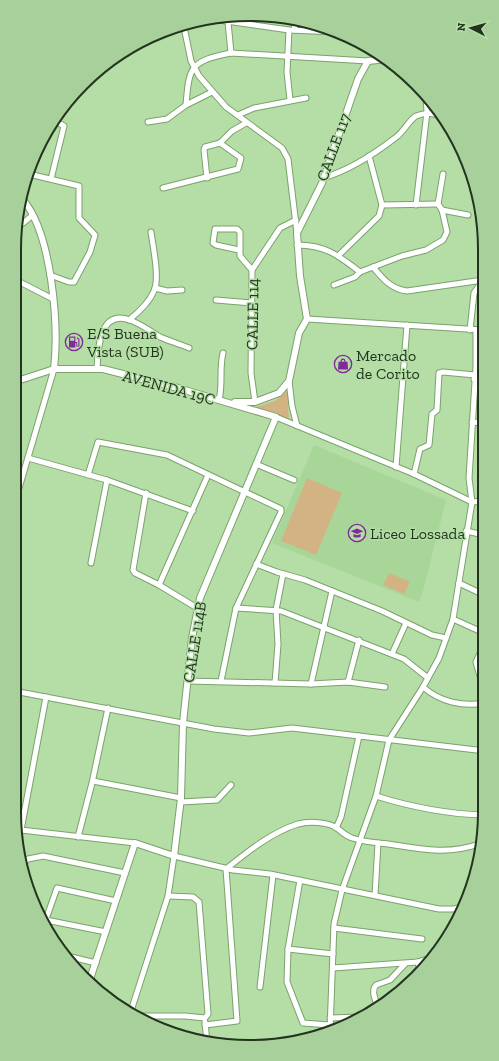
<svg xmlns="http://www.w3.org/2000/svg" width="499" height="1061" viewBox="0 0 499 1061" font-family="'Zilla Slab',serif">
	<rect width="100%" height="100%" fill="#b4dea6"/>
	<!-- built -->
	<path fill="#a7d698" d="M314,445L446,500L423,591L419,602L272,543Z"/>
	<!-- green -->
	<g fill="#d3b383">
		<path d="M287,391L289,419L256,407L275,401Z"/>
		<path d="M307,478L342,493L316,555L281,541Z"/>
		<path d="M389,573L410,582L404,594L383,585Z"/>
	</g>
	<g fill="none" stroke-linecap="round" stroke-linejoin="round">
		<defs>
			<g id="minor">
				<path d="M219,20L289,30L337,32"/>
				<path d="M228,22L231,53"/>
				<path d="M294,23L295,30"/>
				<path d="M184,27L191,61L199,76L226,107L282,148L288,159L297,233"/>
				<path d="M289,30L287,72L290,100"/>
				<path d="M186,105C189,67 190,61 231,53L368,61"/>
				<path d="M238,115L254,108L306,98"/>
				<path d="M148,122L167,119L186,105L212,92"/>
				<path d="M29,174L79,186V218L95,235L90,252L74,282H69L50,275"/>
				<path d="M207,178L204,150L205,147L220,143L232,131L246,123"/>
				<path d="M323,178C350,170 373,155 395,138C403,133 409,120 416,116C426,112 433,113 443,117"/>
				<path d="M51,179L64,126L57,122"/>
				<path d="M163,188L238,169L241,158L220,143"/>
				<path d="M382,205L438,204"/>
				<path d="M416,205L427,112L426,96"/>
				<path d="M442,210L468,215"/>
				<path d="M18,227L33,215"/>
				<path d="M297,245C325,245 338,255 360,272"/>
				<path d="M239,250L216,245L213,243L215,229H237L240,232V256L252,270"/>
				<path d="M338,256L379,216L382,205L369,156"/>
				<path d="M373,267C383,279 391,289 407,291L483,280"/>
				<path d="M14,279L53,299"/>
				<path d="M334,285L355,277L360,272L402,256L426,250L443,240L447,232L442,210L438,204L443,174"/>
				<path d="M155,288L167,291L182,290"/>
				<path d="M216,300L252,303"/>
				<path d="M307,319L483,330"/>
				<path d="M129,320C139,312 149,303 154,291C160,278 153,247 151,232"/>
				<path d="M470,330L474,293L483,280"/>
				<path d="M97,369C98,349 99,309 130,320C141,324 150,331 160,337C169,341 180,344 189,348"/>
				<path d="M474,379L484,380"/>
				<path d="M289,381L292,406L297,426"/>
				<path d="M219,400C223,384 219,369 223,353"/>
				<path d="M255,402L251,373L252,270L280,228L296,220"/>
				<path d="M276,417L414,474L472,502L484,501"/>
				<path d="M472,422L484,423"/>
				<path d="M28,458L107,480L193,511"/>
				<path d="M256,464L294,480"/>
				<path d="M396,467L407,325"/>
				<path d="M414,474L420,449L429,445L432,414L437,410L439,373L443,372L475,375"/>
				<path d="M88,475L98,442L167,455L281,509V512L236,608L221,681"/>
				<path d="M146,493L133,570L135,573L159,585L197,608"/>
				<path d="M14,505L54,369"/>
				<path d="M466,531L484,535"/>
				<path d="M91,563L107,480"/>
				<path d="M256,564L277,572L305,580L382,611L432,635L446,638"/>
				<path d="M459,583L484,595"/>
				<path d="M159,585L208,475"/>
				<path d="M236,608L281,611L404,659L428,678"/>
				<path d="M453,619L484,633"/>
				<path d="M484,645L476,662L485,694"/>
				<path d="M392,654L406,623"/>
				<path d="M188,681L311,684L348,682L385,687"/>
				<path d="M348,682L359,640"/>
				<path d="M275,683L278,644L276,610L283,574"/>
				<path d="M311,684L332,591"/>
				<path d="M423,687C440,702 463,707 485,703"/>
				<path d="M14,691L214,729L249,733L292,728L485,751"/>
				<path d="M93,781L181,798"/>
				<path d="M376,796C411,807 447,814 484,815"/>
				<path d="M181,802L217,800L231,785"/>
				<path d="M336,828L341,817L359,736"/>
				<path d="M21,830L135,843"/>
				<path d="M17,832L21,830L46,697"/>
				<path d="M78,837L92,783L108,708"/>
				<path d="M23,864L28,859L43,856L125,873"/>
				<path d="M300,880L288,949L287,982L303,1023L330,1025"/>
				<path d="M375,895L378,843"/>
				<path d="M46,920L106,932"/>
				<path d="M45,922L57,888L116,901"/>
				<path d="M334,928L422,939"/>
				<path d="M288,949L333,954"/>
				<path d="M63,955L96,963"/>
				<path d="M418,962L420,972"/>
				<path d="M333,968L418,962L430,958L436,951"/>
				<path d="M260,987L273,875"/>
				<path d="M377,1005C375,998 371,991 376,985L390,980L405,964"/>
				<path d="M130,1014L168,896L174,856L233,870L270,874L439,909H453L464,907"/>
				<path d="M133,1016H185L205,1018L208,1014L199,902L193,897L168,896"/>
				<path d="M330,1018L361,1017"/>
				<path d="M205,1022L207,1043"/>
				<path d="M205,1025L237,1021L226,869C247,852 272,832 298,824C309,821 328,822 337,828C342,832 346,836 352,838C364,842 377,843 388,844C420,849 448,855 479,844"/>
				<path d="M330,1030L334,924L342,890L376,796L389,740L423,687L439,658L453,619L472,502L469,478L476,366V330"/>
			</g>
			<g id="tertiary">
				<path d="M24,201C52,236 59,325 54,369"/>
				<path d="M14,382L54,369H103L178,388L276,417L200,598L192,638L183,723L181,798L174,856L135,843L90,979"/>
				<path d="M235,402H255L279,393L289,381L299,333L307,319L300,276L297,233L322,183L358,79L368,61L387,59"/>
			</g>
		</defs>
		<!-- minor casing -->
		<use href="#minor" stroke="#7ba26c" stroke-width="7"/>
		<!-- tertiary casing -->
		<use href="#tertiary" stroke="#7ba26c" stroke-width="8"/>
		<!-- minor -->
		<use href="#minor" stroke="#fff" stroke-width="5"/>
		<!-- tertiary -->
		<use href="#tertiary" stroke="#fff" stroke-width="6"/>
	</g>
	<!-- icons -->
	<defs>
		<symbol id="fuel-ring" viewBox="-11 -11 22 22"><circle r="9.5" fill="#b4dea6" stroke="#802b99" stroke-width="1.5"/><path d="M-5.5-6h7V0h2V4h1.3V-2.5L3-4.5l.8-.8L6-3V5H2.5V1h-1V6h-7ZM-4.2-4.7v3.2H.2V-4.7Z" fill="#802b99"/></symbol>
		<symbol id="shop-ring" viewBox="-11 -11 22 22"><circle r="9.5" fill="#b4dea6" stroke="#802b99" stroke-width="1.5"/><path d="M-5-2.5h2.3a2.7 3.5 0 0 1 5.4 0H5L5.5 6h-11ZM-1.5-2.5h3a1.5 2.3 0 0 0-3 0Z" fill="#802b99"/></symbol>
		<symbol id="school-ring" viewBox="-11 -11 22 22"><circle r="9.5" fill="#b4dea6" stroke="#802b99" stroke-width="1.5"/><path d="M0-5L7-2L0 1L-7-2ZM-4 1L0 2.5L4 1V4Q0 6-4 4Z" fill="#802b99"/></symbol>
	</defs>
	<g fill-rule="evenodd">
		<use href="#fuel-ring" x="64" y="332" width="20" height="20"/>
		<use href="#shop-ring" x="333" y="354" width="20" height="20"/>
		<use href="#school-ring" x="347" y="523" width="20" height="20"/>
	</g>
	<g text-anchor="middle" stroke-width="3" stroke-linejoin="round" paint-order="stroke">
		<!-- street labels -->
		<g font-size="16" fill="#24351f" stroke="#b4dea6">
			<text transform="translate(333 147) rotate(-70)" y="6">CALLE 117</text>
			<text transform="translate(252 314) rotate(-89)" y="6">CALLE 114</text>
			<text transform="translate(169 387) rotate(15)" y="6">AVENIDA 19C</text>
			<text transform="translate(194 642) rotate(-81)" y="6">CALLE 114B</text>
		</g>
		<!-- poi labels -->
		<g font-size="16" fill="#24351f" stroke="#b4dea6" text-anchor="start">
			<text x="87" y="339">E/S Buena<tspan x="87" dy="18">Vista (SUB)</tspan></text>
			<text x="356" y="361">Mercado<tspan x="356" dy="18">de Corito</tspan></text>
			<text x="370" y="539">Liceo Lossada</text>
		</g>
	</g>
	<!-- crop -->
	<path d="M0 0H499V1061H0ZM249 21H250A228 228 0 0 1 478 249V812A228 228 0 0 1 250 1040H249A228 228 0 0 1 21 812V249A228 228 0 0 1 249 21Z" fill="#a8d09b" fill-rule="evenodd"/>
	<path fill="none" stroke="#24351f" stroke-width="2" d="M249 21H250A228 228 0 0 1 478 249V812A228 228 0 0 1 250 1040H249A228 228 0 0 1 21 812V249A228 228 0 0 1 249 21Z"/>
	<!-- north arrow -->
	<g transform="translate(471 28) rotate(276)" stroke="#b4dea6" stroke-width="3" paint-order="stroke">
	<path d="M0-3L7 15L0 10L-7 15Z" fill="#24351f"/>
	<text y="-6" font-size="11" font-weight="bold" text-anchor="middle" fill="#24351f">N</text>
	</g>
</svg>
